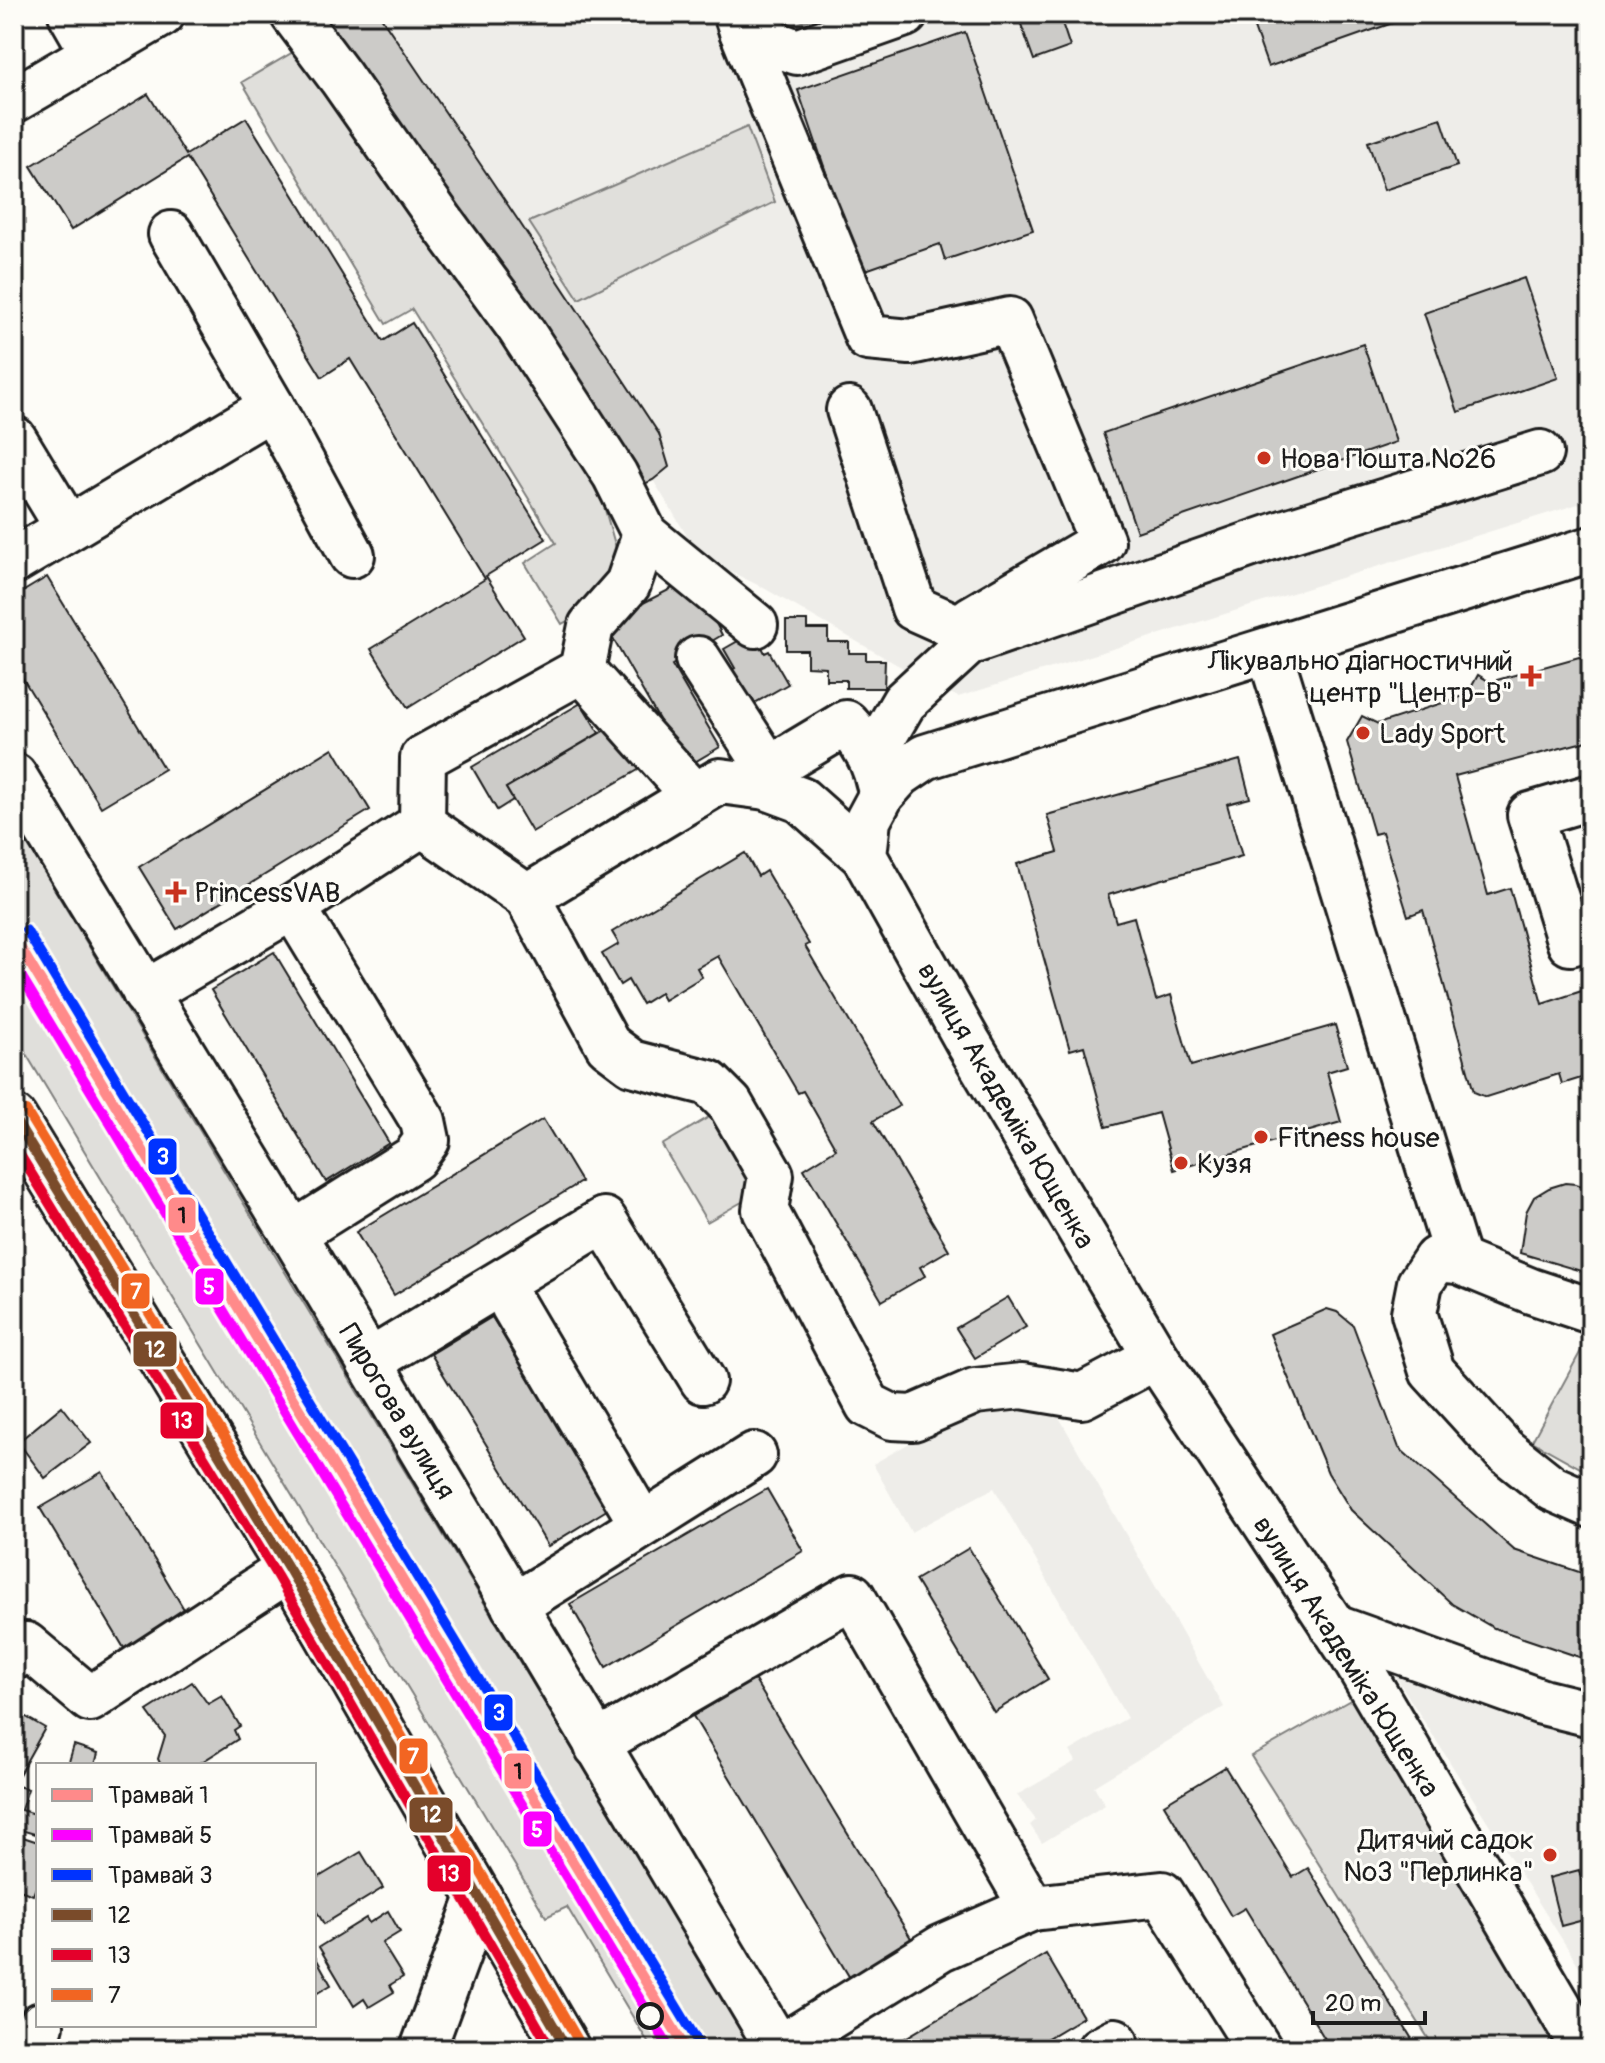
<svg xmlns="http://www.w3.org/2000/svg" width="1605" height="2063" viewBox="0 0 1605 2063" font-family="Pangolin,sans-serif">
	<rect width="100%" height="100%" fill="#fdfcf7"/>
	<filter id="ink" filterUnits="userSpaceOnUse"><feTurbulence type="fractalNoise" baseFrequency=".0125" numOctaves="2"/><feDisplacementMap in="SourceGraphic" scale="16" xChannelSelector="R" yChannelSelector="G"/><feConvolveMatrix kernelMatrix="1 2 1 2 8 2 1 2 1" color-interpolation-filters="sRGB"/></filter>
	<g filter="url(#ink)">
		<!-- built -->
		<g fill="#eeede9">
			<path d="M379,14H1591V500L958,697L915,675L762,587L700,557L653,480L669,467Z"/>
			<path d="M1047,1396L1224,1707L1094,1786L1105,1805L1042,1843L1030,1825L1036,1820L1017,1795L1076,1761L1070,1751L1127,1718L994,1488L911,1532L873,1464L990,1397Z"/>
			<path d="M1389,1666L1591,1726V1985Z"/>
		</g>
		<!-- green -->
		<g fill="#e0dfdb" stroke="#7e7e7c" stroke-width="2">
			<path d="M756,14H825L786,28Z"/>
			<path d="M300,48L498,313L600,492L616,548L613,580L592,608L562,624L525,563L556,543L412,309L386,324L242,82Z"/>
			<path d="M747,127L775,202L579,299L529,222Z"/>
			<path d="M14,822L753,2049H652L567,1907L546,1917L14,1034Z"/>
			<path d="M716,1113L761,1191L707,1222L662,1145Z"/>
			<path d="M1583,1347L1591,1351V1474L1532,1441Z"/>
			<path d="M1354,1698L1559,2049H1435L1251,1756Z"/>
		</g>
		<!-- building -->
		<g fill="#cccbc8" stroke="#1c1c1c" stroke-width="2">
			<path d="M315,14H379L518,220L659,434L669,467L653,480L636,488Z"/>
			<path d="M991,14H1059L1070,47L1034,60L1018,16L995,24Z"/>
			<path d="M1249,14H1418L1268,67Z"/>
			<path d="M965,32L1033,230L945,260L940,244L860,272L798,90Z"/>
			<path d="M148,94L186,155L246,118L383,341L412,323L546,539L486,576L524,636L408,708L371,649L485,579L350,359L322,377L187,158L71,230L31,166Z"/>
			<path d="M1441,118L1457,166L1384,190L1368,142Z"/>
			<path d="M1524,278L1558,378L1458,412L1424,313Z"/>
			<path d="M1363,344L1396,442L1137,532L1103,433Z"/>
			<path d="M47,577L164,769L101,807L14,664V597Z"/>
			<path d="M692,578L722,635L672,665L720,747L686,767L604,623Z"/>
			<path d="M786,621H807V629H828V642H849V653H866V660H885L884,688H846V680H826V667L807,666V650H786Z"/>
			<path d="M754,632L765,653L769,651L788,684L746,708L727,672L735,668L724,649Z"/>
			<path d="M1579,657L1591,662V740L1455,776L1488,895L1510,888L1542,1004L1591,988V1075L1562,1084L1559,1074L1486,1097L1474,1092L1423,910L1408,916L1382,832L1374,834L1347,742L1362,716L1378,724L1467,695L1478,675L1490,682Z"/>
			<path d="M581,703L599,733L506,788L513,800L497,810L472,767Z"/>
			<path d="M619,722L645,766L532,832L506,788Z"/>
			<path d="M333,748L370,810L177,929L139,867Z"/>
			<path d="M1240,760L1250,798L1227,804L1242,856L1108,895L1116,922L1134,917L1156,1000L1171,995L1191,1066L1335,1025L1347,1066L1327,1072L1341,1122L1174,1170L1158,1113L1106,1127L1084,1046L1070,1050L1017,864L1058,852L1047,815Z"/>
			<path d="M745,853L758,876L766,871L809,944L805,946L899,1106L873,1121L949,1250L920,1267L925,1276L882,1301L804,1169L836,1149L803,1091L798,1093L718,956L697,968L702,977L664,1000L660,993L642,1004L628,980L620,985L602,954L619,944L612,932Z"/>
			<path d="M274,952L389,1143L326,1182L211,990Z"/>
			<path d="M543,1119L581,1182L394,1295L356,1232Z"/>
			<path d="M1565,1183L1576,1184L1591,1189V1274L1520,1253L1526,1212L1534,1197L1549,1188Z"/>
			<path d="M1008,1297L1026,1327L975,1358L956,1328Z"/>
			<path d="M1327,1309L1337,1312L1353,1325L1399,1448L1514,1550L1591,1576V1661L1494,1628L1452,1604L1351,1510L1328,1473L1270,1334Z"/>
			<path d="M492,1317L610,1508L548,1546L431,1354Z"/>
			<path d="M62,1406L91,1443L45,1478L18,1442Z"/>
			<path d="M102,1472L194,1626L133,1663L40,1508Z"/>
			<path d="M767,1489L803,1551L606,1667L570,1604Z"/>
			<path d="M969,1548L1048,1679L994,1712L915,1580Z"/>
			<path d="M754,1679L912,1940L850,1978L693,1716Z"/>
			<path d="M192,1682L208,1704L222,1696L240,1726L234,1730L238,1739L197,1765H161L158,1759L165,1736L147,1711Z"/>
			<path d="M14,1710L45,1728L17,1778L14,1776Z"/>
			<path d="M74,1745L98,1753L95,1765H68Z"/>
			<path d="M1225,1767L1293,1877L1308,1868L1418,2049H1331L1245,1908L1231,1916L1164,1804Z"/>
			<path d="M14,1785L28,1789L21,1810L38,1815V1835L14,1828Z"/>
			<path d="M14,1834L38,1842V1882L33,1895L14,1888Z"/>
			<path d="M361,1852L383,1888L324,1924L314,1907V1880Z"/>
			<path d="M1579,1870L1591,1918L1561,1926L1549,1878Z"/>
			<path d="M388,1911L400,1932L382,1943L403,1977L390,1985L394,1992L369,2007L364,1999L354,2006L319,1947L366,1918L369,1923Z"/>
			<path d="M1046,1954L1083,2017L1029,2049H887Z"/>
			<path d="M316,1958L331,1985L314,1995V1959Z"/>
		</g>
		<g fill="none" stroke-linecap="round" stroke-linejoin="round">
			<defs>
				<g id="minor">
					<path d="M71,14L94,54"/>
					<path d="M293,14L341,78L441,221L519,327L615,475L645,535L755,625"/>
					<path d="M737,16L742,31L797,52L905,14"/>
					<path d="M742,31L868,338L910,342L1010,320L1102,542L971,619L968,643"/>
					<path d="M14,100L162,14"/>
					<path d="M171,234L272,407L352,555"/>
					<path d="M849,410L914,608L970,633"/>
					<path d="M14,439L68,528"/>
					<path d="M14,561L272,407"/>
					<path d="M1269,650L1458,1261"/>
					<path d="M698,659L760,755L776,765L846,723C863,741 874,760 879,784"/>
					<path d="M582,670L695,796"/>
					<path d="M875,767L886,733L904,702L968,643L1289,531L1540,453"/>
					<path d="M14,776L293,1234L779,2049"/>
					<path d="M1591,797L1530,815L1570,943L1591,937"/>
					<path d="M422,824L527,897L720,781L766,787L801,800L864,856"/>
					<path d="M422,824L423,758L582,670L591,626L628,584L645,535"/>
					<path d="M527,897L608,1045L632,1063L709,1083L730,1104L771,1175L765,1210L868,1405L892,1417L913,1418L975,1391L1022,1386L1082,1396L1156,1357"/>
					<path d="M293,907L423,1121L427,1140L414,1158L293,1234"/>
					<path d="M145,993L293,907L422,824"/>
					<path d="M513,1305L642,1524"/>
					<path d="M1591,1311L1531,1291L1458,1261L1436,1259L1420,1283L1414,1313L1432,1371L1504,1450L1552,1488L1591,1505"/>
					<path d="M369,1362L604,1220L703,1381"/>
					<path d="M514,1606L754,1455"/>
					<path d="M1333,1627L1542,1702L1591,1714"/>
					<path d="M14,1657L26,1645L90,1699L289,1569"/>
					<path d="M597,1746L615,1733L852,1596L1032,1908L1162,1894L1259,2049"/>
					<path d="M32,2049L41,2025"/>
					<path d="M423,2049L479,1897"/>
					<path d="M778,2049L941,1948L1032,1908"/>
					<path d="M1100,2049L1115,2041"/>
					<path d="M1584,2049L1353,1656L1156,1357L968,1042L864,856L868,820L882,794L900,774L925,757L1591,549"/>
				</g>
				<path id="major" d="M14,1118L289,1569L567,2049"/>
			</defs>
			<!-- minor casing -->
			<use href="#minor" stroke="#1c1c1c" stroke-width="50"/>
			<!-- major casing -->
			<use href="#major" stroke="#1c1c1c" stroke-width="50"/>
			<!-- minor -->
			<use href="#minor" stroke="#fdfcf7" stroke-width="44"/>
			<!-- major -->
			<use href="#major" stroke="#fdfcf7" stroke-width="44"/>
			<defs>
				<path id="bus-1" d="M14,1118L289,1569L567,2049"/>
				<path id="bus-2" d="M14,1145L277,1576L551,2049"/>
				<path id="bus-3" d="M26,1111L301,1562L579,2042"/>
			</defs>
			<!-- bus-1 casing -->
			<use href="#bus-1" stroke="#fdfcf7" stroke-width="16"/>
			<!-- bus-2 casing -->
			<use href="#bus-2" stroke="#fdfcf7" stroke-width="16"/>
			<!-- bus-3 casing -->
			<use href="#bus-3" stroke="#fdfcf7" stroke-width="16"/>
			<!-- bus-1 -->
			<use href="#bus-1" stroke="#7a4b2a" stroke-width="10"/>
			<!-- bus-2 -->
			<use href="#bus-2" stroke="#e4002b" stroke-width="10"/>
			<!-- bus-3 -->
			<use href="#bus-3" stroke="#f26522" stroke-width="10"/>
			<defs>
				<path id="tram-1" d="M14,937L686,2049"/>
				<path id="tram-2" d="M14,964L670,2049"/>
				<path id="tram-3" d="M26,930L698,2042"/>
			</defs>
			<!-- tram-1 casing -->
			<use href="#tram-1" stroke="#fdfcf7" stroke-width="16"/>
			<!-- tram-2 casing -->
			<use href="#tram-2" stroke="#fdfcf7" stroke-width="16"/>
			<!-- tram-3 casing -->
			<use href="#tram-3" stroke="#fdfcf7" stroke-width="16"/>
			<!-- tram-1 -->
			<use href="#tram-1" stroke="#ff8a8a" stroke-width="10"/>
			<!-- tram-2 -->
			<use href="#tram-2" stroke="#fb00ff" stroke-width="10"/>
			<!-- tram-3 -->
			<use href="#tram-3" stroke="#03f" stroke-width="10"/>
		</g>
	</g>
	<!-- markers -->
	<g fill="#c8321e" stroke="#fdfcf7" stroke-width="3">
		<circle cx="1264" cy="458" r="8"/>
		<path d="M1527 664h8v8h8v8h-8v8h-8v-8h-8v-8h8z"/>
		<circle cx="1363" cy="733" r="8"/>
		<path d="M172 880h8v8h8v8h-8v8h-8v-8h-8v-8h8z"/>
		<circle cx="1261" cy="1137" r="8"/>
		<circle cx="1181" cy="1163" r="8"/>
		<circle cx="1550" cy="1855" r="8"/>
	</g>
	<circle fill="#fdfcf7" stroke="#1c1c1c" stroke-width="4" cx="650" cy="2016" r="12"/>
	<g text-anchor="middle" stroke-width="6" stroke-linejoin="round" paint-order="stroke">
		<!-- poi labels -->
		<g font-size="28" fill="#1c1c1c" stroke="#fdfcf7" text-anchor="start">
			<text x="1280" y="468">Нова Пошта №26</text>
			<text x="1513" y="670" text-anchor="end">Лікувально діагностичний<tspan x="1513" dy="32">центр "Центр-В"</tspan></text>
			<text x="1379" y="743">Lady Sport</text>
			<text x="194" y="902">PrincessVAB</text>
			<text x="1277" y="1147">Fitness house</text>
			<text x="1197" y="1173">Кузя</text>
			<text x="1534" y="1849" text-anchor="end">Дитячий садок<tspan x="1534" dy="32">№3 "Перлинка"</tspan></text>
		</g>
		<!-- street labels -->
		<g font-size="28" fill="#1c1c1c" stroke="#fdfcf7">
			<text transform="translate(1007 1105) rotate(60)" y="10">вулиця Академіка Ющенка</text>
			<text transform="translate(398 1411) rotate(59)" y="10">Пирогова вулиця</text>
			<text transform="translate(1347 1656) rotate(58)" y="10">вулиця Академіка Ющенка</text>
		</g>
	</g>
	<g stroke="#fdfcf7" stroke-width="3">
		<rect x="147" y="1137" width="31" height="39" rx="8" fill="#03f"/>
		<rect x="167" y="1196" width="30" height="38" rx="8" fill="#ff8a8a"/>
		<rect x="194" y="1267" width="31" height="39" rx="8" fill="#fb00ff"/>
		<rect x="120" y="1272" width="31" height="38" rx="8" fill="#f26522"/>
		<rect x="132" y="1330" width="46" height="38" rx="8" fill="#7a4b2a"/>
		<rect x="159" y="1401" width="46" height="39" rx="8" fill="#e4002b"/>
		<rect x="483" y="1693" width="31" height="39" rx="8" fill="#03f"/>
		<rect x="398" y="1737" width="31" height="38" rx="8" fill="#f26522"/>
		<rect x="503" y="1752" width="30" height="38" rx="8" fill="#ff8a8a"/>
		<rect x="408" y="1796" width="46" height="38" rx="8" fill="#7a4b2a"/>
		<rect x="522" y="1810" width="31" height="38" rx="8" fill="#fb00ff"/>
		<rect x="426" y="1854" width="46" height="39" rx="8" fill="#e4002b"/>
	</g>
	<g font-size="22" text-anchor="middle" font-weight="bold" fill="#fff">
		<text x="163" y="1164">3</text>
		<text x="209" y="1294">5</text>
		<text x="136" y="1299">7</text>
		<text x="155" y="1357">12</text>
		<text x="182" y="1428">13</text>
		<text x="499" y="1720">3</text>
		<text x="413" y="1764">7</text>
		<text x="431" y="1822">12</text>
		<text x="537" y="1837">5</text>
		<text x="449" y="1881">13</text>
	</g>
	<g font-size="22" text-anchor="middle" font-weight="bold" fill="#111">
		<text x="182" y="1223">1</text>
		<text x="518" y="1779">1</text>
	</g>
	<!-- margin -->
	<rect width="1605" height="2063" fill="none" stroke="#fdfcf7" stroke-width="48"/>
	<rect x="24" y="24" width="1557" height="2015" fill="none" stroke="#1c1c1c" stroke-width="3" filter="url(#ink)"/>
	<!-- legend -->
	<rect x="36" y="1763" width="280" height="264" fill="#fdfcf7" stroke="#a3a29f" stroke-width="2"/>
	<rect x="52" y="1789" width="40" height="12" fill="#ff8a8a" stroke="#a3a29f" stroke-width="2"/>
	<text x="108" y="1803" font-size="24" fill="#1c1c1c">Трамвай 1</text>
	<rect x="52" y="1829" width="40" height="12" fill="#fb00ff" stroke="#a3a29f" stroke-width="2"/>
	<text x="108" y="1843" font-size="24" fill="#1c1c1c">Трамвай 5</text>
	<rect x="52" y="1869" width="40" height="12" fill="#0033ff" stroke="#a3a29f" stroke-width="2"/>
	<text x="108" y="1883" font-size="24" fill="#1c1c1c">Трамвай 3</text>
	<rect x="52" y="1909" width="40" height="12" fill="#7a4b2a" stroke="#a3a29f" stroke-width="2"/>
	<text x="108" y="1923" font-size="24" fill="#1c1c1c">12</text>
	<rect x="52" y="1949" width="40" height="12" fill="#e4002b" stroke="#a3a29f" stroke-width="2"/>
	<text x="108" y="1963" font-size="24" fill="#1c1c1c">13</text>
	<rect x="52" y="1989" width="40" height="12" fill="#f26522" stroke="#a3a29f" stroke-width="2"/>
	<text x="108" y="2003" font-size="24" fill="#1c1c1c">7</text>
	<!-- scale -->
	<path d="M1313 2011v12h112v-12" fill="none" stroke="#1c1c1c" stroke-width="4"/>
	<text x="1325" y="2011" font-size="24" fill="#1c1c1c" stroke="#fdfcf7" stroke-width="6" paint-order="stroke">20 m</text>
</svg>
